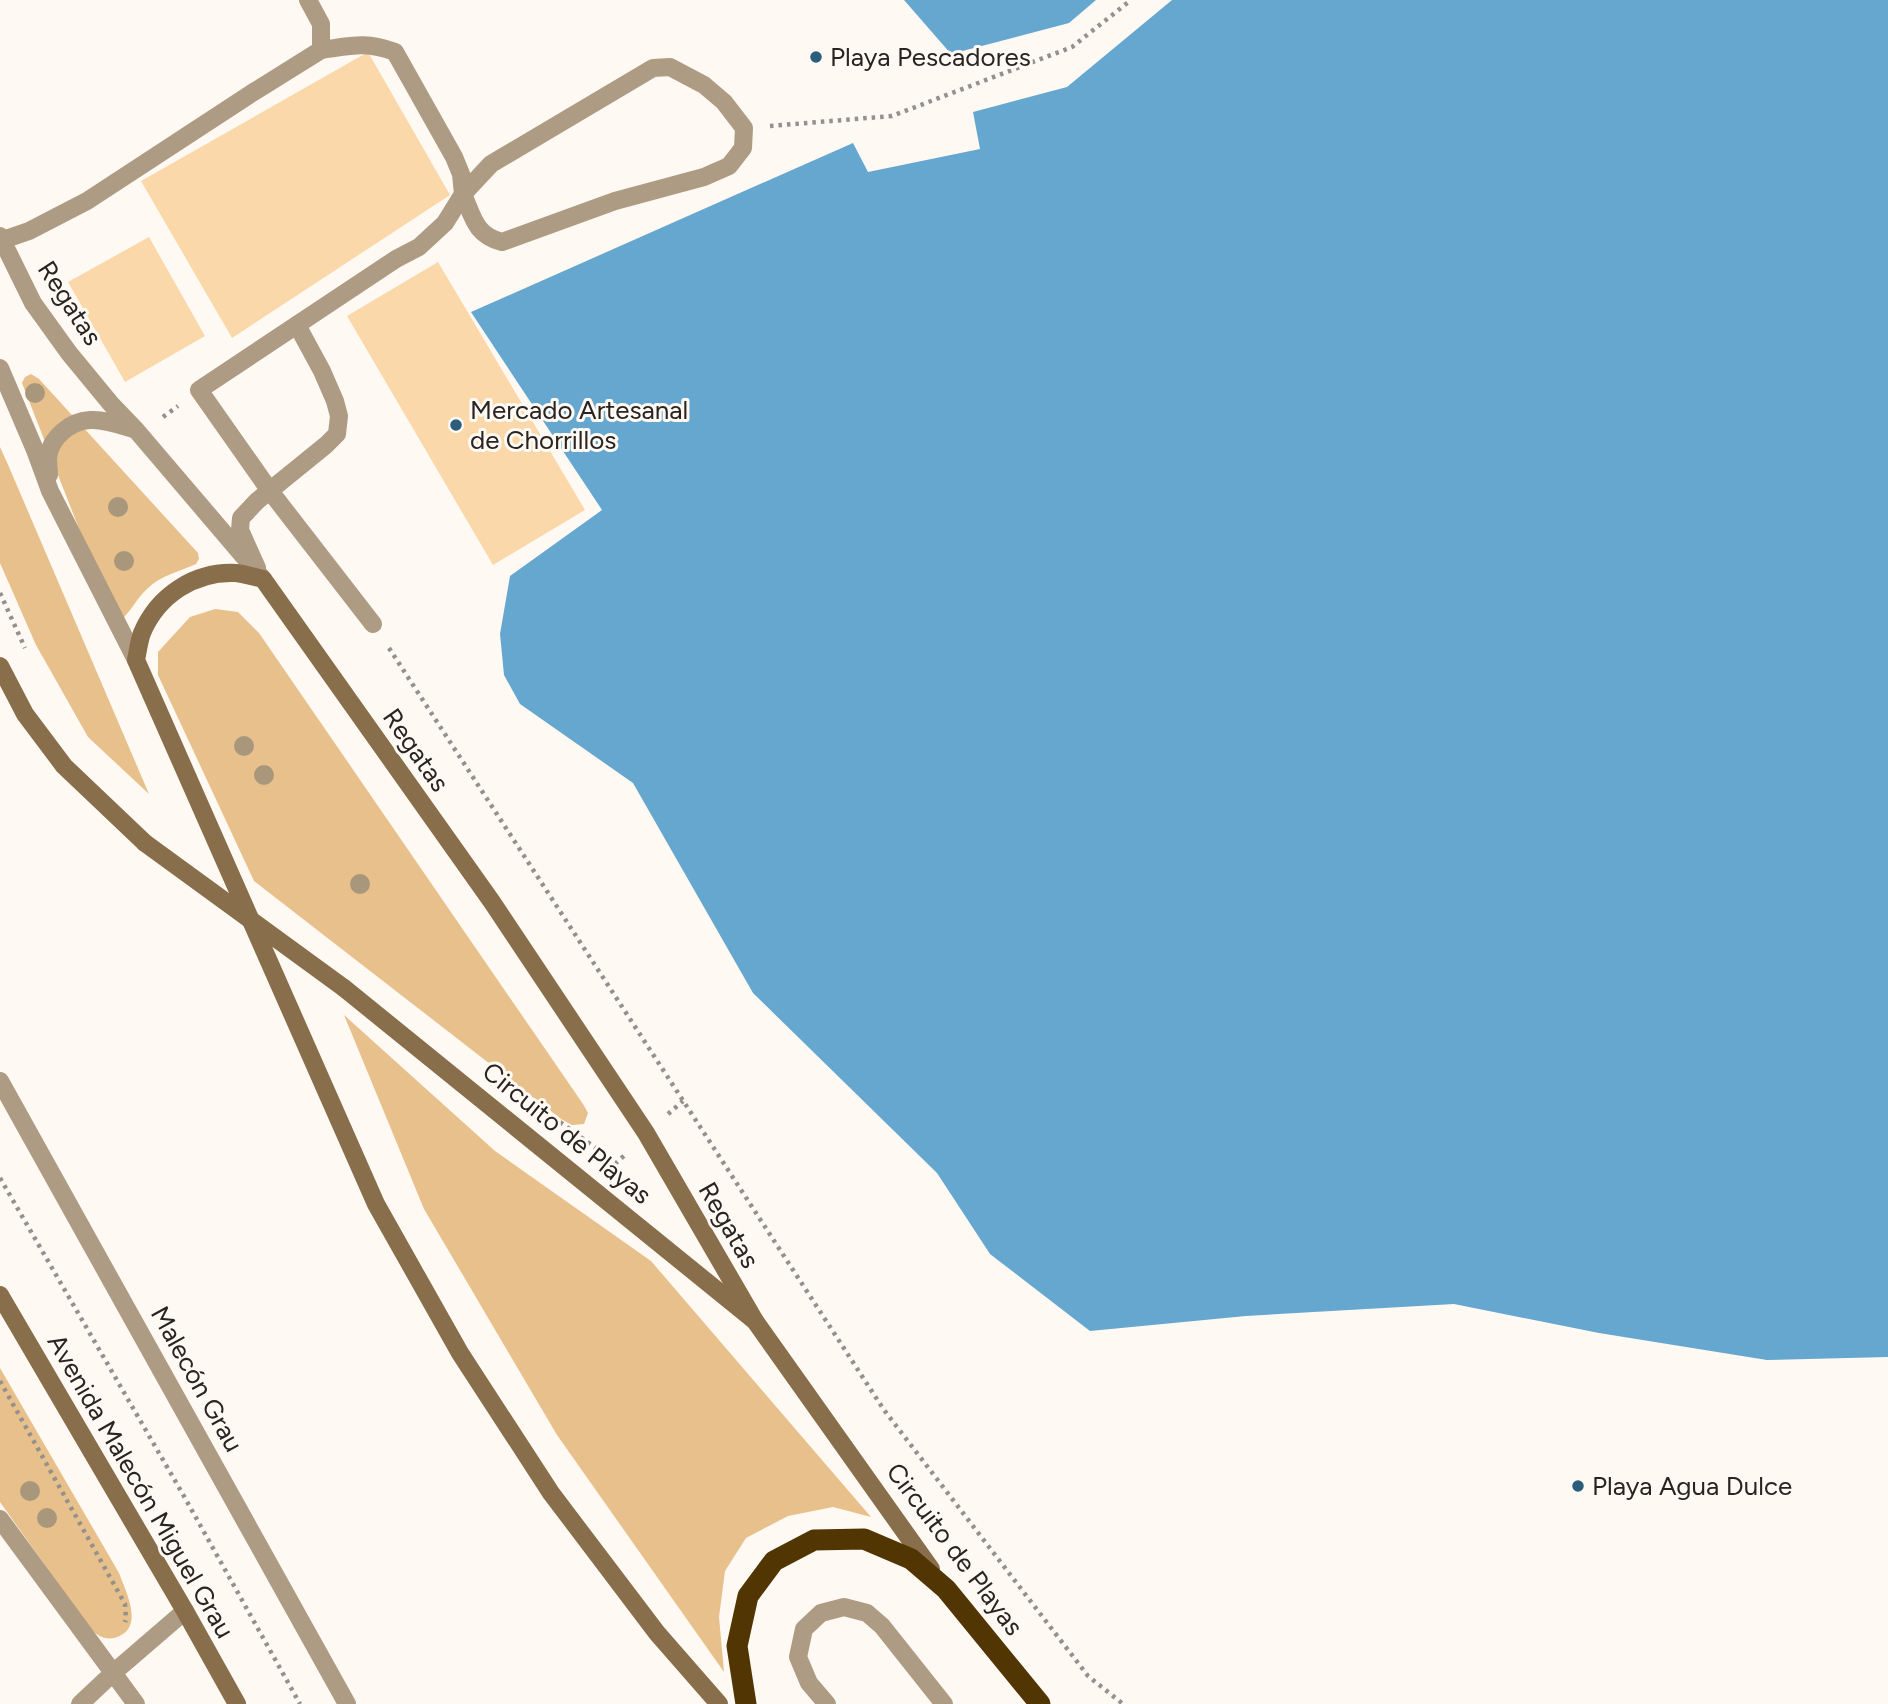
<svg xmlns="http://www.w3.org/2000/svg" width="1888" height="1704" viewBox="0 0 1888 1704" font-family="Figtree,sans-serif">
	<rect width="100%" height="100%" fill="#fef9f3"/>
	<!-- green -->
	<g fill="#e8c08b">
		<path d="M31,374L39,379L198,553L199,559L196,564C179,572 161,575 147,589C137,598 132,610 122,619L112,613L22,383L25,377Z"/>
		<path d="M0,447L9,467L149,794L88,737L36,645L0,563Z"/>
		<path d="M215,609L238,612L259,633L583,1104L588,1113L584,1124L572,1125L561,1119L254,881L158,675V652L190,617Z"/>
		<path d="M344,1015L495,1151L651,1261L871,1517L833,1507L788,1516L746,1538L725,1571L719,1617L724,1672L557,1435L424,1209Z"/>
		<path d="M0,1368L119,1573C126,1592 146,1630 114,1638C103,1640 96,1635 89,1627L0,1502Z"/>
	</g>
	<!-- water -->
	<g fill="#66a7d0">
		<path d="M904,0H1096L1069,23L951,54Z"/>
		<path d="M1172,0H1888V1357L1767,1360L1599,1333L1454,1304L1246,1316L1090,1331L990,1254L937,1173L753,993L633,783L520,704L504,675L500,634L510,576L602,510L471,312L853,143L868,172L980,149L973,112L1067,87Z"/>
	</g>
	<!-- building -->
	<g fill="#fbd8a9">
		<path d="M368,52L450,195L232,338L141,181Z"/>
		<path d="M149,237L205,336L125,382L68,282Z"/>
		<path d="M438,262L585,510L493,565L347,316Z"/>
	</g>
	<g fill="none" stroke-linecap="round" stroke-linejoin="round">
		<!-- path -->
		<g stroke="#94908b" stroke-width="4.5" stroke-dasharray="3.5 5" stroke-linecap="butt">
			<path d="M770,126L892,116L1072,47L1131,0"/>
			<path d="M163,417L178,406"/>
			<path d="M0,593L25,648"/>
			<path d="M389,648L884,1410L1088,1676L1123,1704"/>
			<path d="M668,1114L683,1101"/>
			<path d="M560,1122L616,1163L626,1154"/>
			<path d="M0,1178L185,1498L300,1704"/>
			<path d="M0,1381L125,1604L126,1619L125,1622"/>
		</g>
		<!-- lane -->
		<g stroke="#ae9b83" stroke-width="18">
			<path d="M321,50C351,46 365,41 395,52L454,157L461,174L463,194L445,223L419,247L396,259L199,390L270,491L373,624"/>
			<path d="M670,67L704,85L724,102L744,128L743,148L729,166L704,177L615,201L502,242C475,235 473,217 463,194L491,164L653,68Z"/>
			<path d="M0,241L29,231L87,201L252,93L321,50V24L308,0"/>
			<path d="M257,568L240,530L241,518L257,501L326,445L337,434L339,416L335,401L322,371L297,325"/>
			<path d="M827,1704L809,1683L798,1657L804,1629L821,1613L844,1607L867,1613L882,1626L944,1704"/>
		</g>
		<!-- street -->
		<g stroke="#ae9b83" stroke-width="18">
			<path d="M0,236L33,303L69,353L111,404L136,430L263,579"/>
			<path d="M0,368L35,450L50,491L136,660"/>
			<path d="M49,475C49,470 48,464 48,458C50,438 70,421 90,420C104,419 120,425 133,429"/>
			<path d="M0,1081L347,1704"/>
			<path d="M0,1519L136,1704"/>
			<path d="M80,1704L113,1673L185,1611"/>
		</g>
		<!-- secondary -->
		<g stroke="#886e4a" stroke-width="18">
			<path d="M0,666L25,714L64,766L145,843"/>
			<path d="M344,988L755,1321L931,1569"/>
			<path d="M0,1295L185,1611L237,1704"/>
			<path d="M719,1704L657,1633L551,1493L460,1353L376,1204L136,660C138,651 139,641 142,633C158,595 195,571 236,573C245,574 254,577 263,579L492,902L646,1133L755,1321"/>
		</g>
		<!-- highway -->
		<path stroke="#513503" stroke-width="21" d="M746,1704L737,1646L748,1596L774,1561L814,1540L864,1539L911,1559L946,1589L1040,1704"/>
		<!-- secondary-bridge -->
		<path stroke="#886e4a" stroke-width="18" d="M145,843L344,988"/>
	</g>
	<!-- trees -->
	<g fill="#a9977c">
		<circle cx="35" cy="393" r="10"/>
		<circle cx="118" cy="507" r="10"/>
		<circle cx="124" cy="561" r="10"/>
		<circle cx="244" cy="746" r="10"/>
		<circle cx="264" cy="775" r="10"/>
		<circle cx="360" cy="884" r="10"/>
		<circle cx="30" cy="1491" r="10"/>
		<circle cx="47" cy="1518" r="10"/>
	</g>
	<!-- markers -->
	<g fill="#2c5d7b" stroke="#fef9f3" stroke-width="2.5">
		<circle cx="816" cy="57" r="7"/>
		<circle cx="456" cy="425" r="7"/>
		<circle cx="1578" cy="1486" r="7"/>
	</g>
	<g text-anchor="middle" stroke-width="6" stroke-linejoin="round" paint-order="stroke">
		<!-- poi labels -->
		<g font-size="26" fill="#272421" stroke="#fef9f3" text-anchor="start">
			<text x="830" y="66">Playa Pescadores</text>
			<text x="470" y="419">Mercado Artesanal<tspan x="470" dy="30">de Chorrillos</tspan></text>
			<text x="1592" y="1495">Playa Agua Dulce</text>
		</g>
		<!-- street labels -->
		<g font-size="26" fill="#272421" stroke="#fef9f3">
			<text transform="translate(70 303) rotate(57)" y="9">Regatas</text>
			<text transform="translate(416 750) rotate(55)" y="9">Regatas</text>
			<text transform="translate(567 1133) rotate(39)" y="9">Circuito de Playas</text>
			<text transform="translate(729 1225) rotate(60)" y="9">Regatas</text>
			<text transform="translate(197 1379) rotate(61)" y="9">Malecón Grau</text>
			<text transform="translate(141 1486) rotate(60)" y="9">Avenida Malecón Miguel Grau</text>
			<text transform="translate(955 1549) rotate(53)" y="9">Circuito de Playas</text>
		</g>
	</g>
</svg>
